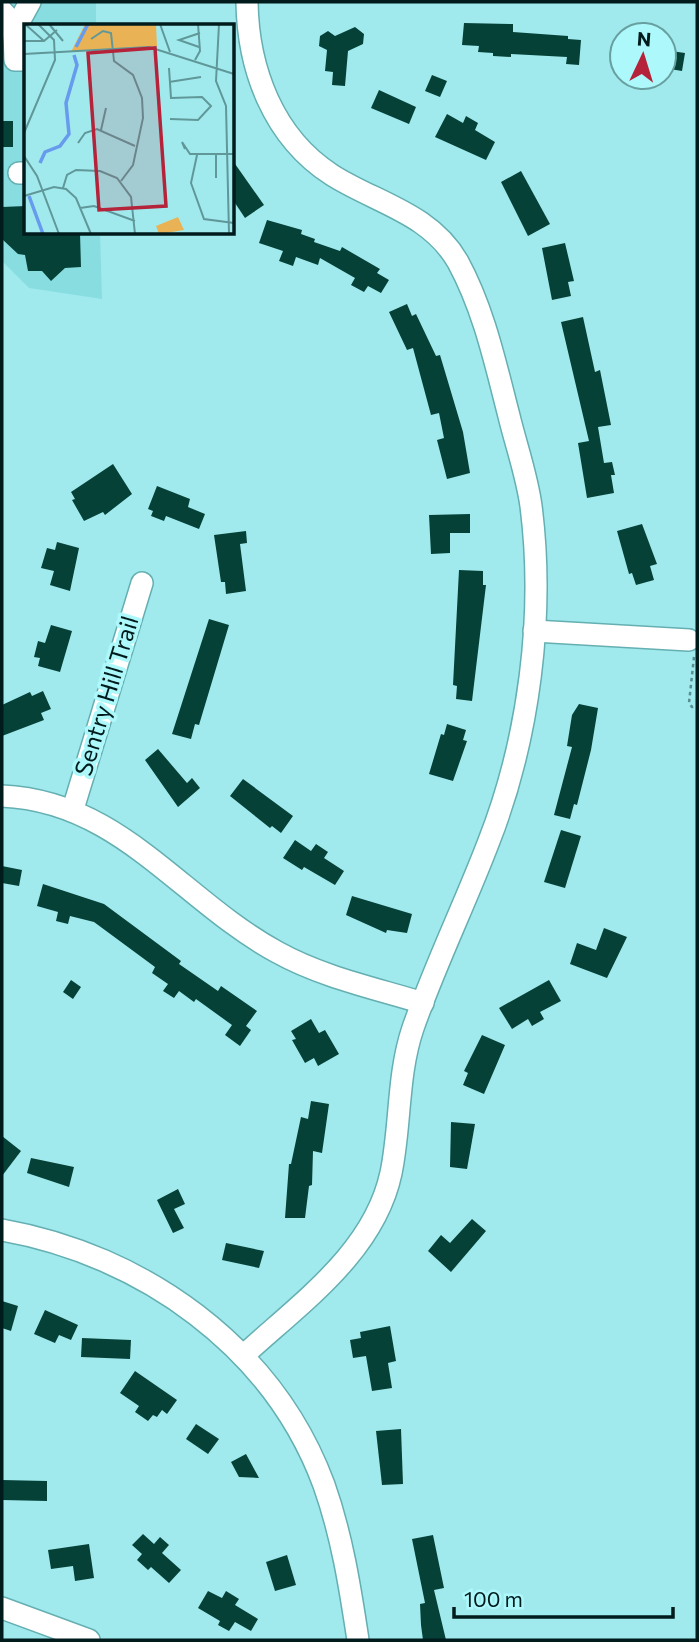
<svg xmlns="http://www.w3.org/2000/svg" width="699" height="1642" viewBox="0 0 699 1642" font-family="Commissioner,sans-serif">
	<rect width="100%" height="100%" fill="#a0eaed"/>
	<!-- built -->
	<path fill="#88dde0" d="M2,2H96V26H26V233H100L102,299L29,288L2,261Z"/>
	<!-- building -->
	<g fill="#064138">
		<path d="M464,23L513,24V32L568,36V39L581,40L579,65L566,64L567,57L511,54V57L493,56V53L478,52L479,46L462,45Z"/>
		<path d="M355,27L364,34L363,44L348,51L345,86L332,85L333,72L325,71L327,50L319,46L320,36L328,31L335,36Z"/>
		<path d="M664,50L685,53L682,71L664,68Z"/>
		<path d="M432,75L447,81L440,97L425,91Z"/>
		<path d="M379,90L416,107L409,124L371,108Z"/>
		<path d="M447,114L463,123L466,116L478,123L475,130L495,142L486,160L435,137Z"/>
		<rect x="2" y="121" width="11" height="26"/>
		<path d="M233,161L264,205L245,218L233,200Z"/>
		<path d="M521,171L550,224L528,236L501,182Z"/>
		<path d="M26,206V233H80L81,267L65,268L51,281L42,271H28L25,255L18,254L2,239V207Z"/>
		<path d="M267,220L302,230L301,234L315,239L314,242L340,251L342,247L380,269L377,273L389,280L381,293L368,286L364,292L351,285L355,278L320,258L318,265L296,257L293,266L279,261L283,251L259,243Z"/>
		<path d="M565,243L574,281L568,282L571,296L552,300L542,248Z"/>
		<path d="M407,304L412,316L416,314L436,356L440,355L463,432L470,473L447,479L437,440L444,438L439,413L431,415L413,348L407,350L389,312Z"/>
		<path d="M583,317L595,372L600,370L611,425L598,427L604,463L612,462L615,475H611L614,493L587,498L578,443L589,441L561,322Z"/>
		<path d="M113,464L132,494L105,515L103,512L84,521L72,500L75,499L71,492Z"/>
		<path d="M157,486L190,499L188,507L205,514L199,529L166,516L164,521L151,516L153,511L148,509Z"/>
		<path d="M470,514V533H450V553L431,554L429,515Z"/>
		<path d="M642,524L657,564L650,566L654,580L636,585L632,573L629,574L617,531Z"/>
		<path d="M246,531L247,543L240,544L246,591L226,594L225,582H221L214,535Z"/>
		<path d="M57,542L79,548L70,591L50,585L54,571L41,568L47,548L55,550Z"/>
		<path d="M459,570L483,571V585H486L472,701L456,699L457,686L453,685Z"/>
		<path d="M209,619L229,625L199,725L195,724L191,739L172,734Z"/>
		<path d="M51,625L72,631L60,672L38,666L40,658L34,657L38,641L45,643Z"/>
		<path d="M43,691L51,709L41,713L44,720L2,736V705L30,692L32,696Z"/>
		<path d="M579,704L598,708L591,750L577,805L574,804L570,819L554,815L572,747L567,746L572,715Z"/>
		<path d="M447,724L466,730L463,740L467,741L453,781L429,774L441,734L444,735Z"/>
		<path d="M158,749L187,783L192,778L200,788L178,807L145,760Z"/>
		<path d="M243,779L293,816L281,833L272,826L270,828L230,796Z"/>
		<path d="M561,830L581,836L565,888L544,882Z"/>
		<path d="M295,840L311,851L316,844L328,852L324,858L344,871L335,885L304,867L302,870L283,858Z"/>
		<path d="M2,866L22,870L19,886L2,883Z"/>
		<path d="M43,884L104,904L181,961L179,964L218,991L221,986L257,1011L246,1026L251,1030L240,1046L225,1035L232,1025L196,999L194,1002L179,991L174,998L163,991L168,984L152,973L155,967L94,922L70,916L68,924L56,921L58,912L37,906Z"/>
		<path d="M352,896L412,914L407,933L387,930L386,933L346,915Z"/>
		<path d="M604,928L627,937L607,978L570,964L577,943L596,950Z"/>
		<path d="M71,980L81,987L73,999L63,992Z"/>
		<path d="M549,980L561,1001L540,1012L544,1019L532,1026L528,1019L512,1029L499,1008Z"/>
		<path d="M311,1019L319,1033L325,1030L339,1054L318,1066L314,1058L305,1063L292,1040L296,1039L291,1031Z"/>
		<path d="M482,1035L505,1045L484,1094L463,1085L468,1073L464,1071Z"/>
		<path d="M311,1101L329,1104L322,1153L313,1151L312,1185L309,1186L305,1218H285L289,1164H291L301,1117L308,1119Z"/>
		<path d="M451,1122L475,1124L467,1169L450,1167Z"/>
		<path d="M2,1136L21,1151L2,1176Z"/>
		<path d="M31,1158L74,1167L69,1187L27,1173Z"/>
		<path d="M178,1189L185,1204L174,1209L184,1228L173,1233L157,1200Z"/>
		<path d="M472,1219L486,1231L451,1272L428,1251L441,1235L450,1243Z"/>
		<path d="M226,1243L264,1251L259,1268L222,1260Z"/>
		<path d="M2,1301L18,1306L11,1331L2,1328Z"/>
		<path d="M45,1310L78,1325L71,1340L59,1335L55,1343L34,1334Z"/>
		<path d="M390,1326L396,1361L388,1363L392,1388L372,1391L366,1356L353,1358L350,1340L361,1338L360,1332Z"/>
		<path d="M82,1338L131,1340L130,1359L81,1357Z"/>
		<path d="M135,1371L177,1400L167,1414L162,1410L157,1417L153,1415L148,1421L135,1412L139,1406L120,1393Z"/>
		<path d="M196,1424L219,1439L208,1454L186,1439Z"/>
		<path d="M401,1429L403,1484L382,1485L376,1431Z"/>
		<path d="M246,1454L259,1478L239,1477L231,1462Z"/>
		<path d="M2,1480L47,1481V1501L2,1500Z"/>
		<path d="M143,1534L154,1544L160,1537L169,1545L162,1553L181,1570L169,1583L151,1567L148,1570L137,1560L142,1554L132,1545Z"/>
		<path d="M433,1535L444,1588L434,1590L446,1640H423L421,1625L420,1604L425,1603L412,1539Z"/>
		<path d="M89,1544L94,1578L75,1581L73,1566L51,1569L48,1550Z"/>
		<path d="M287,1555L296,1585L275,1591L266,1562Z"/>
		<path d="M208,1591L222,1598L226,1591L239,1599L235,1605L258,1619L251,1631L235,1622L229,1631L218,1625L220,1621L198,1608Z"/>
	</g>
	<g fill="none" stroke-linecap="round" stroke-linejoin="round">
		<defs>
			<g id="minor">
				<path d="M2,11C16,24 14,42 15,60H26"/>
				<path d="M14,31L30,2"/>
				<path d="M19,173H26"/>
				<path d="M534,631L689,640"/>
				<path d="M2,796C120,801 180,899 277,952C322,977 374,988 423,1003"/>
				<path d="M73,809L142,583"/>
				<path d="M2,1230C143,1255 273,1347 324,1485C342,1536 350,1587 358,1640"/>
				<path d="M243,1356C299,1304 374,1253 391,1173C401,1125 397,1075 413,1028C435,965 465,904 489,841C529,739 545,615 531,506C527,476 516,445 509,416C495,362 484,310 458,262C430,213 376,203 332,175C273,137 248,69 247,2"/>
				<path d="M2,1608L89,1640"/>
			</g>
		</defs>
		<!-- minor casing -->
		<use href="#minor" stroke="#65afb2" stroke-width="24"/>
		<!-- path -->
		<path stroke="#598e90" stroke-width="2.5" stroke-dasharray="3.5 3.5" stroke-linecap="butt" d="M694,657L689,703L692,707L697,706"/>
		<!-- minor -->
		<use href="#minor" stroke="#fff" stroke-width="21"/>
	</g>
	<g text-anchor="middle" stroke-width="7" stroke-linejoin="round" paint-order="stroke">
		<!-- street labels -->
		<g font-size="24" fill="#001b1c" stroke="#adf8fa">
			<text transform="translate(107 696) rotate(-73)" y="8">Sentry Hill Trail</text>
		</g>
	</g>
	<!-- overview -->
	<g transform="translate(24 24)">
		<rect width="210" height="210" fill="#a0eaed"/>
		<path d="M61,0H132L133,22L47,28ZM154,193L160,206L135,210L132,202Z" fill="#e9b355"/>
		<path fill="none" stroke="#679bed" stroke-width="3.5" d="M52,23L64,0M16,139L21,128L36,122L45,110L42,79L53,41L50,31M5,172L19,210"/>
		<path fill="none" stroke="#609799" stroke-width="2" d="M1,0L20,17M25,0L39,17M136,0L146,28M195,0L192,57L202,82L205,210M67,15L79,7L87,9L90,37L109,51L118,74L119,94L109,141L97,157M0,17H20L33,6M175,23L155,16L176,9M0,30L125,23L210,50M171,36L176,27L174,0M145,44L147,74L178,73L187,82L174,96L146,95M145,58L177,53M77,106L82,84M0,109L31,36L30,16L14,0M54,119L61,109L73,105L111,122M161,125L158,118L166,130H210M173,131L167,159L180,195L210,199M0,132L13,152L35,210M192,154V131M39,164L43,151L52,146L76,147L93,154L107,173L111,210M0,172L30,163L42,165L52,174L67,210M56,184L70,182L111,197"/>
		<path fill="#b5233a" fill-opacity="0.15" stroke="#b5233a" stroke-width="3.5" d="M131,24L142,182L75,186L64,29Z"/>
		<rect width="210" height="210" fill="none" stroke="#001b1c" stroke-width="3.5"/>
	</g>
	<!-- border -->
	<rect width="699" height="1642" fill="none" stroke="#001b1c" stroke-width="7"/>
	<!-- north arrow -->
	<g transform="translate(643 56) rotate(4)"><circle r="33" fill="#adf8fa" stroke="#68a0a1" stroke-width="2"/>
	<path d="M0-5L12 26L0 18L-12 26Z" fill="#b5233a"/>
	<text y="-10" font-size="19" font-weight="bold" text-anchor="middle" fill="#001b1c">N</text>
	</g>
	<!-- scale -->
	<path d="M454 1607v10h219v-10" fill="none" stroke="#001b1c" stroke-width="3.5"/>
	<text x="464" y="1607" font-size="21" fill="#001b1c" stroke="#adf8fa" stroke-width="5" paint-order="stroke">100 m</text>
</svg>
